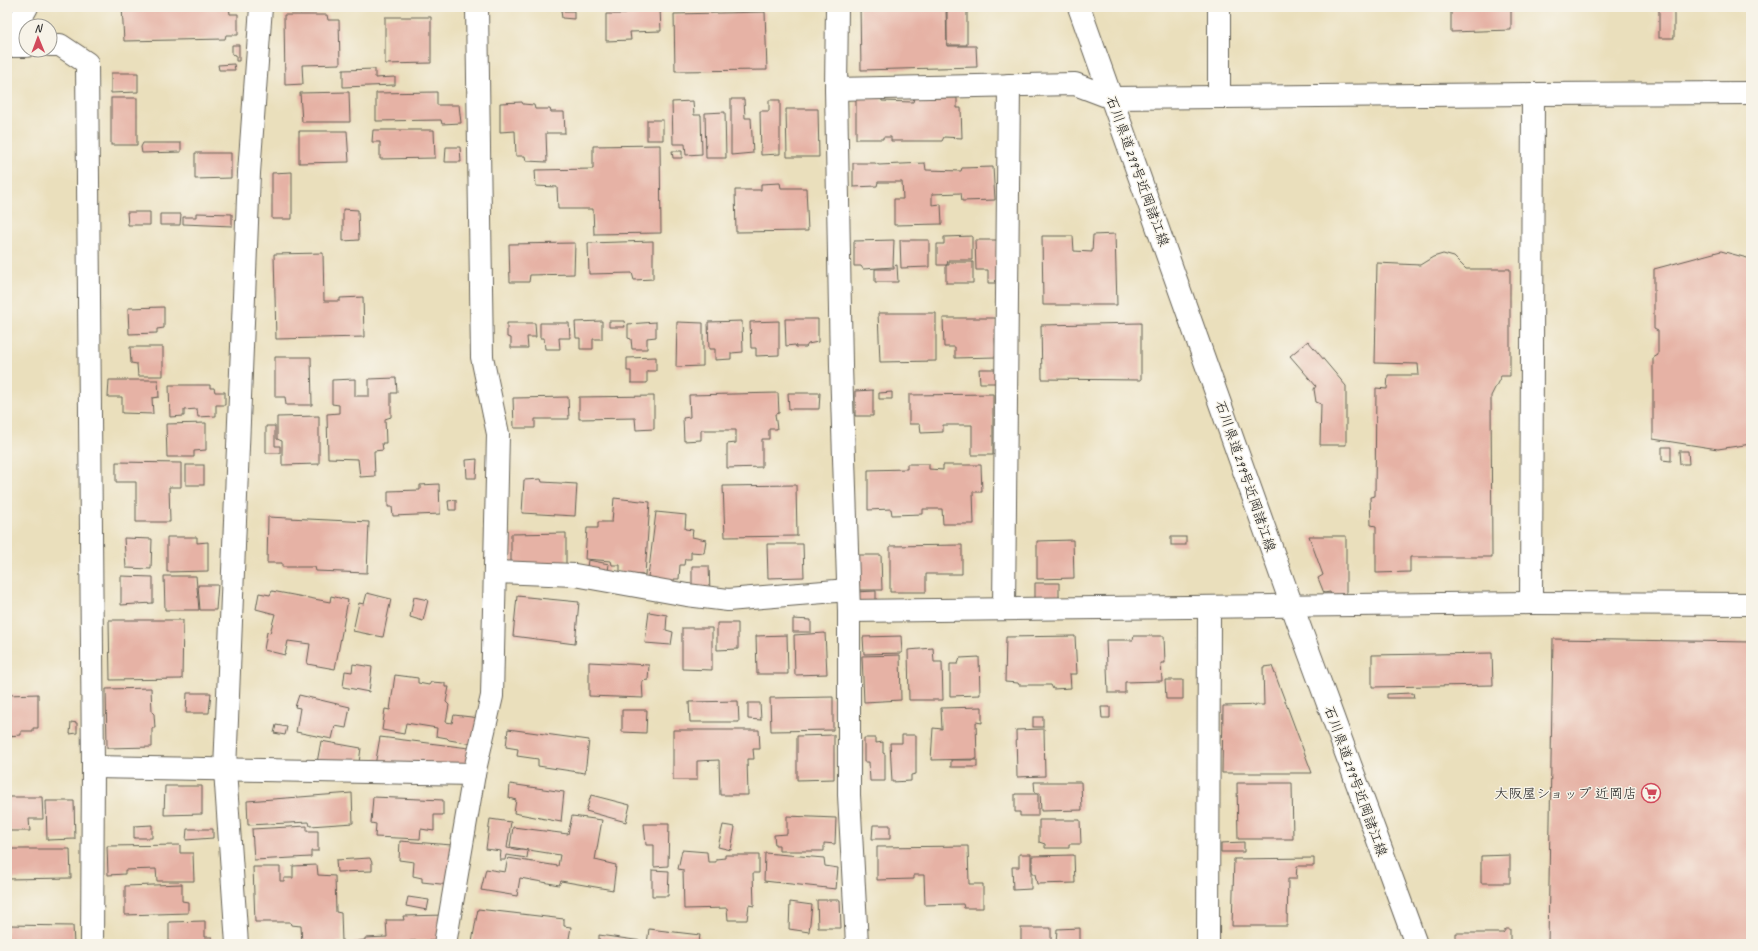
<svg xmlns="http://www.w3.org/2000/svg" width="1758" height="951" viewBox="0 0 1758 951" font-family="Caveat,'Klee One',sans-serif">
	<rect width="100%" height="100%" fill="#f7f3e8"/>
	<filter id="ink" filterUnits="userSpaceOnUse"><feTurbulence type="fractalNoise" baseFrequency=".025" numOctaves="2"/><feDisplacementMap in="SourceGraphic" scale="8" xChannelSelector="R" yChannelSelector="G"/><feConvolveMatrix kernelMatrix="1 2 1 2 8 2 1 2 1" color-interpolation-filters="sRGB"/></filter>
	<filter id="wash" filterUnits="userSpaceOnUse"><feTurbulence type="fractalNoise" baseFrequency=".012" numOctaves="4" result="noise"/><feDisplacementMap in="SourceGraphic" scale="16" xChannelSelector="R" yChannelSelector="G"/><feGaussianBlur stdDeviation="0.9" result="paint"/><feColorMatrix in="noise" values="0 0 0 0 0 0 0 0 0 0 0 0 0 0 0 0 0 1.4 0 .05"/><feComposite in="paint" operator="in"/></filter>
	<g filter="url(#wash)">
		<rect width="100%" height="100%" fill="#eadfbc"/>
		<g id="blocks">
			<!-- building -->
			<g fill="#e6b2a5">
				<path d="M122,7H229L230,14H238V35H226L225,39L124,41Z"/>
				<path d="M860,7H946L947,46H976L977,67L861,70Z"/>
				<rect x="947" y="7" width="20" height="38"/>
				<path d="M1451,7H1511V30L1451,32Z"/>
				<rect x="1659" y="7" width="15" height="31"/>
				<path d="M660,9L661,31L630,32L631,40L606,41V14H626L627,10Z"/>
				<path d="M561,11H574V19L562,18Z"/>
				<path d="M765,12L767,70L675,71L674,14Z"/>
				<path d="M284,15H327L328,20H339L340,64L302,65L303,84L285,85Z"/>
				<path d="M385,17H431V63L385,64Z"/>
				<path d="M232,45H239V61H236V55L232,54Z"/>
				<path d="M234,64L235,70H219L218,65Z"/>
				<path d="M375,69V78L395,77V85L343,87V70Z"/>
				<path d="M111,73H138V92L111,93Z"/>
				<path d="M349,92L350,122H302L300,93Z"/>
				<path d="M437,92V105H459L461,123L442,124L441,120L376,121V93Z"/>
				<path d="M881,97L882,101L913,102L914,98H957V108H961L962,138L944,137L942,141H891V137H883V139H856V98Z"/>
				<rect x="111" y="98" width="26" height="47"/>
				<path d="M731,99H744L745,118H751L753,153L731,155Z"/>
				<path d="M769,100H780V154L761,155L760,111H769Z"/>
				<path d="M693,101L694,115H701L702,154L686,155L685,144H673L672,102Z"/>
				<path d="M522,102L523,104L534,105L535,109H550L551,112H564L565,133H546L547,162L526,161L525,156H516L515,131L500,132V103Z"/>
				<path d="M786,109H818L819,157H787Z"/>
				<path d="M725,112L726,158H706L705,113Z"/>
				<rect x="647" y="120" width="16" height="20"/>
				<path d="M373,130H434L435,158L380,159V142H372Z"/>
				<path d="M299,131H347L349,162L299,163Z"/>
				<path d="M143,143H181V152L142,153L141,147Z"/>
				<path d="M660,145L661,233L594,234L593,209H558L557,187L536,186L535,170L593,169V146Z"/>
				<path d="M446,147H460L461,162H445Z"/>
				<path d="M672,151H682V158H673Z"/>
				<path d="M195,153H231V178L195,179Z"/>
				<path d="M853,163H875L879,165L925,163L926,170L961,171L962,168L993,167L995,200L962,201L961,193L932,194V205L941,204L942,224L894,225V199H903L902,182H878L877,186L853,187Z"/>
				<path d="M292,172V219H272V173Z"/>
				<path d="M780,183L781,188H806L808,231L736,232L735,190H761V184Z"/>
				<path d="M343,209L358,210L359,240L343,241Z"/>
				<path d="M127,212H150V225H128Z"/>
				<path d="M196,213L232,214V226L183,224V217H196Z"/>
				<path d="M160,214H181L180,225H160Z"/>
				<path d="M1115,234L1117,305H1043L1042,236H1073L1074,251L1092,252L1093,235Z"/>
				<path d="M972,236V260H948L947,265H937V244H944V237Z"/>
				<path d="M894,240L893,266L897,265L898,282H875V269H894V267L863,269L861,266H854V241Z"/>
				<path d="M900,240H929V267L901,268Z"/>
				<path d="M975,240H997L998,283H988V270H976Z"/>
				<path d="M653,241V279L634,280L632,273L589,274L588,243Z"/>
				<path d="M575,243L574,274L530,275L529,282H510L509,244Z"/>
				<path d="M1721,251L1751,259V444L1718,449L1653,439V358L1658,355V331L1654,329V269Z"/>
				<path d="M323,253L324,301H340V298L363,297L364,337L276,339L274,254Z"/>
				<path d="M1443,254L1454,257L1466,269H1510V376H1501L1491,396L1492,557H1410V572L1376,573V526L1371,525L1370,497L1375,496L1376,388L1387,389L1388,375H1419L1418,364L1375,363L1377,263L1420,265L1433,257Z"/>
				<path d="M949,262H973V283H946V265H949Z"/>
				<path d="M164,307V328L157,329V333L129,334L128,308Z"/>
				<path d="M878,313H936V361L880,362Z"/>
				<path d="M943,318H996L997,337L995,338L996,357L955,358V347H944Z"/>
				<path d="M785,319H818V342L808,344L806,347H796L795,345L786,346Z"/>
				<path d="M602,321V339H593V349H580V338H576L575,322Z"/>
				<path d="M609,321H624L625,327H609Z"/>
				<path d="M742,321L743,352L731,353V359L715,360V349H709L708,322Z"/>
				<path d="M779,321V355L756,356V348H751L750,322Z"/>
				<path d="M656,322V337L647,338V349H632L631,339L628,338V324Z"/>
				<path d="M677,322L703,323V366L676,367Z"/>
				<path d="M507,323H535L536,337H527L528,348H511V338L507,337Z"/>
				<path d="M540,323H569L570,338H559L560,349H545L544,338H540Z"/>
				<path d="M1141,323V380L1042,379L1041,325Z"/>
				<path d="M1308,341L1346,386V445H1320L1321,404L1316,402L1314,389L1316,386L1290,356Z"/>
				<path d="M130,347H163V376H138L137,364L131,363Z"/>
				<path d="M275,357H311L312,405H286L285,397H275Z"/>
				<path d="M656,357V371H647V383H631V371H627V358Z"/>
				<path d="M979,369H997V383H980Z"/>
				<path d="M396,378L397,393H391V417L385,419L386,443H382L383,450L374,451L375,476L360,477L358,459L328,458L327,414L339,413V405L332,404V380L355,379V396H369V379Z"/>
				<path d="M109,380H158L159,397L152,398L153,414L122,413V397H108Z"/>
				<path d="M169,385H210V388H214L215,392H225V405H216V416L198,417L197,409L184,410V416L170,417Z"/>
				<path d="M873,390V416H855V391Z"/>
				<path d="M892,392V399H879V393Z"/>
				<path d="M778,393L779,413L775,414L777,429H769V439H762V467L727,468V444L736,443V430H701V440L684,441L683,418L690,417L689,395Z"/>
				<path d="M788,393H820L819,409H789Z"/>
				<path d="M993,394V455H972V425H943V432L921,433L920,424H909V395Z"/>
				<path d="M654,396V429L636,430L635,418L579,419V397Z"/>
				<path d="M568,397L569,419H535V428H514L513,398Z"/>
				<path d="M319,416V464L282,465V441L277,439V417Z"/>
				<path d="M206,423V450L194,451V457H167L166,424Z"/>
				<path d="M266,426H275V446H280V453H266Z"/>
				<path d="M1662,447H1671V461L1662,460Z"/>
				<path d="M1679,451H1688L1689,464H1680Z"/>
				<path d="M477,459L476,478H467L466,460Z"/>
				<path d="M116,462L181,463V487H169L170,522H136V482H116Z"/>
				<path d="M907,464H929V469L943,470V465H981L982,492H973L974,524H943L942,509H923V514L892,515L891,509L868,510V470L907,469Z"/>
				<rect x="186" y="465" width="18" height="20"/>
				<path d="M541,479L542,482L577,484L575,516L522,513L524,480Z"/>
				<path d="M439,484L440,514L393,516L392,507H388V491L420,490V485Z"/>
				<path d="M796,485L797,536L725,537L723,486Z"/>
				<path d="M614,498L650,502L645,575L620,574V565H612L611,561L585,559L587,528H598V522H612Z"/>
				<path d="M456,500V510H449L448,501Z"/>
				<path d="M656,512L686,515L685,529L693,530L692,537L706,540L704,553L691,552V559H685L684,565H680L679,579H674V588L655,586L656,578L648,577Z"/>
				<path d="M268,517L369,522L367,573L316,571L315,567H282V563H267Z"/>
				<path d="M566,533V565L511,566V534Z"/>
				<path d="M1309,536H1346V599H1332L1330,592L1324,593L1318,578L1323,575Z"/>
				<path d="M167,537H197V543L208,542V571L167,572Z"/>
				<rect x="1171" y="537" width="15" height="8"/>
				<path d="M124,538L152,539L151,569L126,568Z"/>
				<path d="M1073,540L1074,578L1037,579V541Z"/>
				<path d="M767,544H803L804,577L768,578Z"/>
				<path d="M962,545V574H926V592H890V546Z"/>
				<path d="M851,555H881L882,590H852Z"/>
				<path d="M588,560L609,564L606,586L585,582Z"/>
				<path d="M692,566H709L710,593H692Z"/>
				<path d="M121,576L153,577V603L121,605Z"/>
				<path d="M164,576H196L199,610H165Z"/>
				<path d="M1035,583H1059V604L1035,605Z"/>
				<path d="M198,585H218L216,610H200Z"/>
				<path d="M272,591L330,602L331,596L348,600L335,669L307,664L310,644L288,641L285,655L264,650L267,632L270,633L275,614L256,609L259,593L270,595Z"/>
				<path d="M876,591V606H854V592Z"/>
				<path d="M367,593L391,599L383,637L353,631L359,603L364,604Z"/>
				<path d="M517,596L579,602L575,644L513,636Z"/>
				<path d="M414,597L428,600L423,621L410,617Z"/>
				<path d="M649,612L667,615L666,630L673,632L671,645L645,643Z"/>
				<path d="M793,619L811,620V632H793Z"/>
				<path d="M109,620H183L182,679L110,680Z"/>
				<path d="M717,623H738V649L717,650Z"/>
				<path d="M682,628H712V670L682,669Z"/>
				<path d="M825,633L827,674L795,675L794,635Z"/>
				<path d="M787,635L788,674H757L756,636Z"/>
				<path d="M901,636L902,653L864,654L863,637Z"/>
				<path d="M1075,636L1077,674H1070L1071,688L1053,689L1051,685H1019L1018,683L1005,682L1006,637Z"/>
				<path d="M1134,636H1164L1165,663H1161L1162,681L1125,682V693H1108L1106,640H1133Z"/>
				<path d="M1553,639L1751,642V944H1548Z"/>
				<path d="M933,648L934,662H942L943,700H909L908,650Z"/>
				<path d="M1492,653L1493,685L1372,687V655Z"/>
				<path d="M900,655L901,700L864,702L862,656Z"/>
				<path d="M979,657L980,695L950,696V664H958L960,658Z"/>
				<path d="M589,662L649,665L648,680L642,681L643,698L589,696Z"/>
				<path d="M353,664L372,667L369,692L343,687L345,671L352,672Z"/>
				<path d="M1272,666L1312,773H1222L1223,706L1264,705L1263,667Z"/>
				<path d="M395,675L418,678V683L429,685L431,682L445,683V687H449L446,702L449,705L446,722L452,723L454,715L480,718L479,745L449,740L447,738L436,736L437,728L406,723L404,734L382,730L385,709L390,710Z"/>
				<path d="M1165,680H1183V699H1166Z"/>
				<path d="M151,688L152,712L154,714L155,728H152V747L107,748L106,689Z"/>
				<path d="M187,693H211L209,713H186Z"/>
				<path d="M1413,693L1414,698H1387V694Z"/>
				<path d="M38,694V728H33V731H21V735L7,736V695Z"/>
				<path d="M299,695L350,707L346,728L335,726L332,739L296,732L300,708L295,707Z"/>
				<path d="M833,697V730L771,731L770,698Z"/>
				<path d="M738,701L739,722H690L689,702Z"/>
				<path d="M748,703H760L761,720L748,719Z"/>
				<path d="M982,707V723L976,722L977,759L931,760L933,728L942,729L941,708Z"/>
				<path d="M1101,707H1110V718H1102Z"/>
				<path d="M622,710H647L646,733L622,732Z"/>
				<rect x="1033" y="717" width="10" height="10"/>
				<path d="M71,722L77,723V733L70,734Z"/>
				<path d="M276,725L287,727L285,735L274,733Z"/>
				<path d="M508,729L589,740L585,773L538,766V759L517,756L518,749L506,747Z"/>
				<path d="M1044,729L1045,776L1017,777L1016,730Z"/>
				<path d="M673,730H759L760,749H753L754,759H747L748,795H720L719,760L697,761V780H673Z"/>
				<path d="M834,735V779L797,780V736Z"/>
				<path d="M902,735H916V774L911,775V781L892,782L890,743H902Z"/>
				<path d="M380,737L477,749L473,773L374,771Z"/>
				<path d="M864,738H876V743L883,742V753L885,754V781H870L869,762H864Z"/>
				<path d="M321,741L361,748L357,777L316,768Z"/>
				<rect x="951" y="760" width="26" height="7"/>
				<path d="M1034,782H1081L1082,810L1041,811L1040,793H1035Z"/>
				<path d="M1237,783H1292L1293,839H1238Z"/>
				<path d="M510,784L564,792L561,822L514,813L516,800L509,798Z"/>
				<path d="M165,786H202V814L164,815Z"/>
				<path d="M352,793L353,823L310,826L309,822L248,825L247,801Z"/>
				<path d="M1015,794H1038V816H1020V812H1015Z"/>
				<path d="M591,795L630,805L626,822L586,811Z"/>
				<path d="M7,797H42L43,819H29L30,831H7Z"/>
				<path d="M373,797L443,800V815H434V831L421,829L420,839L375,837L376,824L371,823Z"/>
				<path d="M46,801H74L75,839L47,840Z"/>
				<path d="M572,816L602,820L595,860L616,865L613,890L561,881L559,885L520,878L517,896L481,890L486,869L505,872L508,858L558,866L560,855L510,847L513,827L568,834Z"/>
				<path d="M787,816L836,818L835,844L824,843V851H779V845H775L774,835L787,834Z"/>
				<path d="M490,819L511,822L507,848L528,851L527,858L506,855L505,860H500L501,851L486,849Z"/>
				<path d="M1039,820H1080L1081,844H1069V848H1045V844L1039,842Z"/>
				<path d="M644,824H669L668,866L654,867V845H646Z"/>
				<path d="M152,825V838H134V826Z"/>
				<path d="M723,825L735,827L731,850L718,847Z"/>
				<path d="M873,825H890V839H872Z"/>
				<path d="M307,826V831H318V851H311V857L254,860L252,829Z"/>
				<path d="M187,829H213V838L186,840Z"/>
				<path d="M400,841L465,846L459,886L422,882V878L413,876L414,862L399,860Z"/>
				<path d="M1244,842V852H1221V843Z"/>
				<path d="M180,845V853H193L194,881H157L156,869L125,870V874L108,875L107,846Z"/>
				<path d="M968,846L969,884H983V908H964L963,904L925,905L924,875H914V879L877,880V847Z"/>
				<path d="M7,849H70L71,878L7,879Z"/>
				<path d="M682,850L707,852L708,862H716V859L725,858V855H759V873H753L754,906L749,905L747,920H728L727,908L684,909L683,870L678,869Z"/>
				<path d="M765,853L824,858L825,866L838,868L836,889L764,881Z"/>
				<path d="M1019,854H1031V889L1013,890L1012,867H1019Z"/>
				<path d="M1074,855L1075,883L1037,884L1035,874H1032V856Z"/>
				<path d="M1510,855V883H1481V856Z"/>
				<path d="M370,858L372,863V871L337,872L336,860Z"/>
				<path d="M1314,858V866H1297L1296,879H1288L1287,926H1232L1234,859Z"/>
				<path d="M317,865L318,875L335,876L336,912L341,913L342,942L302,944L301,926L291,925L290,922H255L253,867H280V881H284V878H293V866Z"/>
				<path d="M652,870L669,871L668,896H652Z"/>
				<path d="M182,884V901L188,902V913L125,915V886Z"/>
				<path d="M408,897L429,900L427,910L406,906Z"/>
				<path d="M817,900H840L841,928H818Z"/>
				<path d="M790,902L812,905L809,932L789,929Z"/>
				<path d="M478,909L564,919V926L571,927L568,944H474L472,942Z"/>
				<path d="M446,915L448,940L410,941L411,944H353V942L365,940V938L387,937L386,920H404L403,916Z"/>
				<path d="M205,921V937H212V944H169V922Z"/>
				<path d="M7,925L73,926L74,944H7Z"/>
				<rect x="1021" y="928" width="30" height="16"/>
				<path d="M1080,928V944H1056L1057,929Z"/>
				<path d="M649,929L700,935L699,942L705,944H647Z"/>
				<path d="M1506,929H1510V944H1456V933H1503Z"/>
				<path d="M599,935L642,941V944H599Z"/>
			</g>
		</g>
	</g>
	<g filter="url(#ink)">
		<use href="#blocks" fill-opacity="0" stroke="#646054" stroke-width="1"/>
		<g fill="none" stroke-linecap="round" stroke-linejoin="round">
			<defs>
				<g id="minor">
					<path d="M837,7L836,89L841,366L849,611V795L857,944"/>
					<path d="M1219,7V97"/>
					<path d="M50,45H60L87,63L93,767L92,944"/>
					<path d="M7,46H26"/>
					<path d="M836,89L1075,84L1112,98L1533,94L1751,93"/>
					<path d="M495,572L575,575L687,595L728,600L848,590"/>
					<path d="M1531,603L1533,94"/>
					<path d="M1004,609L1009,85"/>
					<path d="M849,611L1531,603L1751,604"/>
					<path d="M93,767L474,774"/>
					<path d="M237,944L225,770L249,173L261,7"/>
					<path d="M445,944L474,774L492,696L498,434L482,357L477,7"/>
					<path d="M1208,944L1209,607"/>
				</g>
				<g id="major">
					<path d="M1079,7L1292,606L1416,944"/>
					<path d="M7,43L27,7"/>
				</g>
			</defs>
			<!-- minor casing -->
			<use href="#minor" stroke="#646054" stroke-width="24"/>
			<!-- major casing -->
			<use href="#major" stroke="#646054" stroke-width="24"/>
			<!-- minor -->
			<use href="#minor" stroke="#fff" stroke-width="22"/>
			<!-- major -->
			<use href="#major" stroke="#fff" stroke-width="22"/>
		</g>
	</g>
	<!-- icons -->
	<defs>
		<symbol id="supermarket-ring" viewBox="-11 -11 22 22"><circle r="9.5" fill="#f7f3e8" stroke="#d1495b" stroke-width="1.5"/><path d="M-6-5.5h2.5l.6 2H6L4.5 2H-2.5L-4.4-4H-6ZM-1.5 3.2a1.3 1.3 0 1 0 .1 0ZM3 3.2a1.3 1.3 0 1 0 .1 0Z" fill="#d1495b"/></symbol>
	</defs>
	<g fill-rule="evenodd">
		<use href="#supermarket-ring" x="1640" y="782" width="22" height="22"/>
	</g>
	<g text-anchor="middle" stroke-width="3" stroke-linejoin="round" paint-order="stroke">
		<!-- street labels -->
		<g font-size="14" fill="#1c1c1c" stroke="#f7f3e8">
			<text transform="translate(1138 171) rotate(70)" y="5">石川県道299号近岡諸江線</text>
			<text transform="translate(1246 476) rotate(71)" y="5">石川県道299号近岡諸江線</text>
			<text transform="translate(1356 781) rotate(70)" y="5">石川県道299号近岡諸江線</text>
		</g>
		<!-- poi labels -->
		<g font-size="14" fill="#1c1c1c" stroke="#f7f3e8" text-anchor="end">
			<text x="1637" y="798">大阪屋ショップ 近岡店</text>
		</g>
	</g>
	<!-- margin -->
	<rect width="1758" height="951" fill="none" stroke="#f7f3e8" stroke-width="24"/>
	<!-- north arrow -->
	<g transform="translate(38 38) rotate(359)"><circle r="19" fill="#f7f3e8" stroke="#9f9d96"/>
	<path d="M0-3L7 15L0 10L-7 15Z" fill="#d1495b"/>
	<text y="-6" font-size="11" font-weight="bold" text-anchor="middle" fill="#1c1c1c">N</text>
	</g>
</svg>
